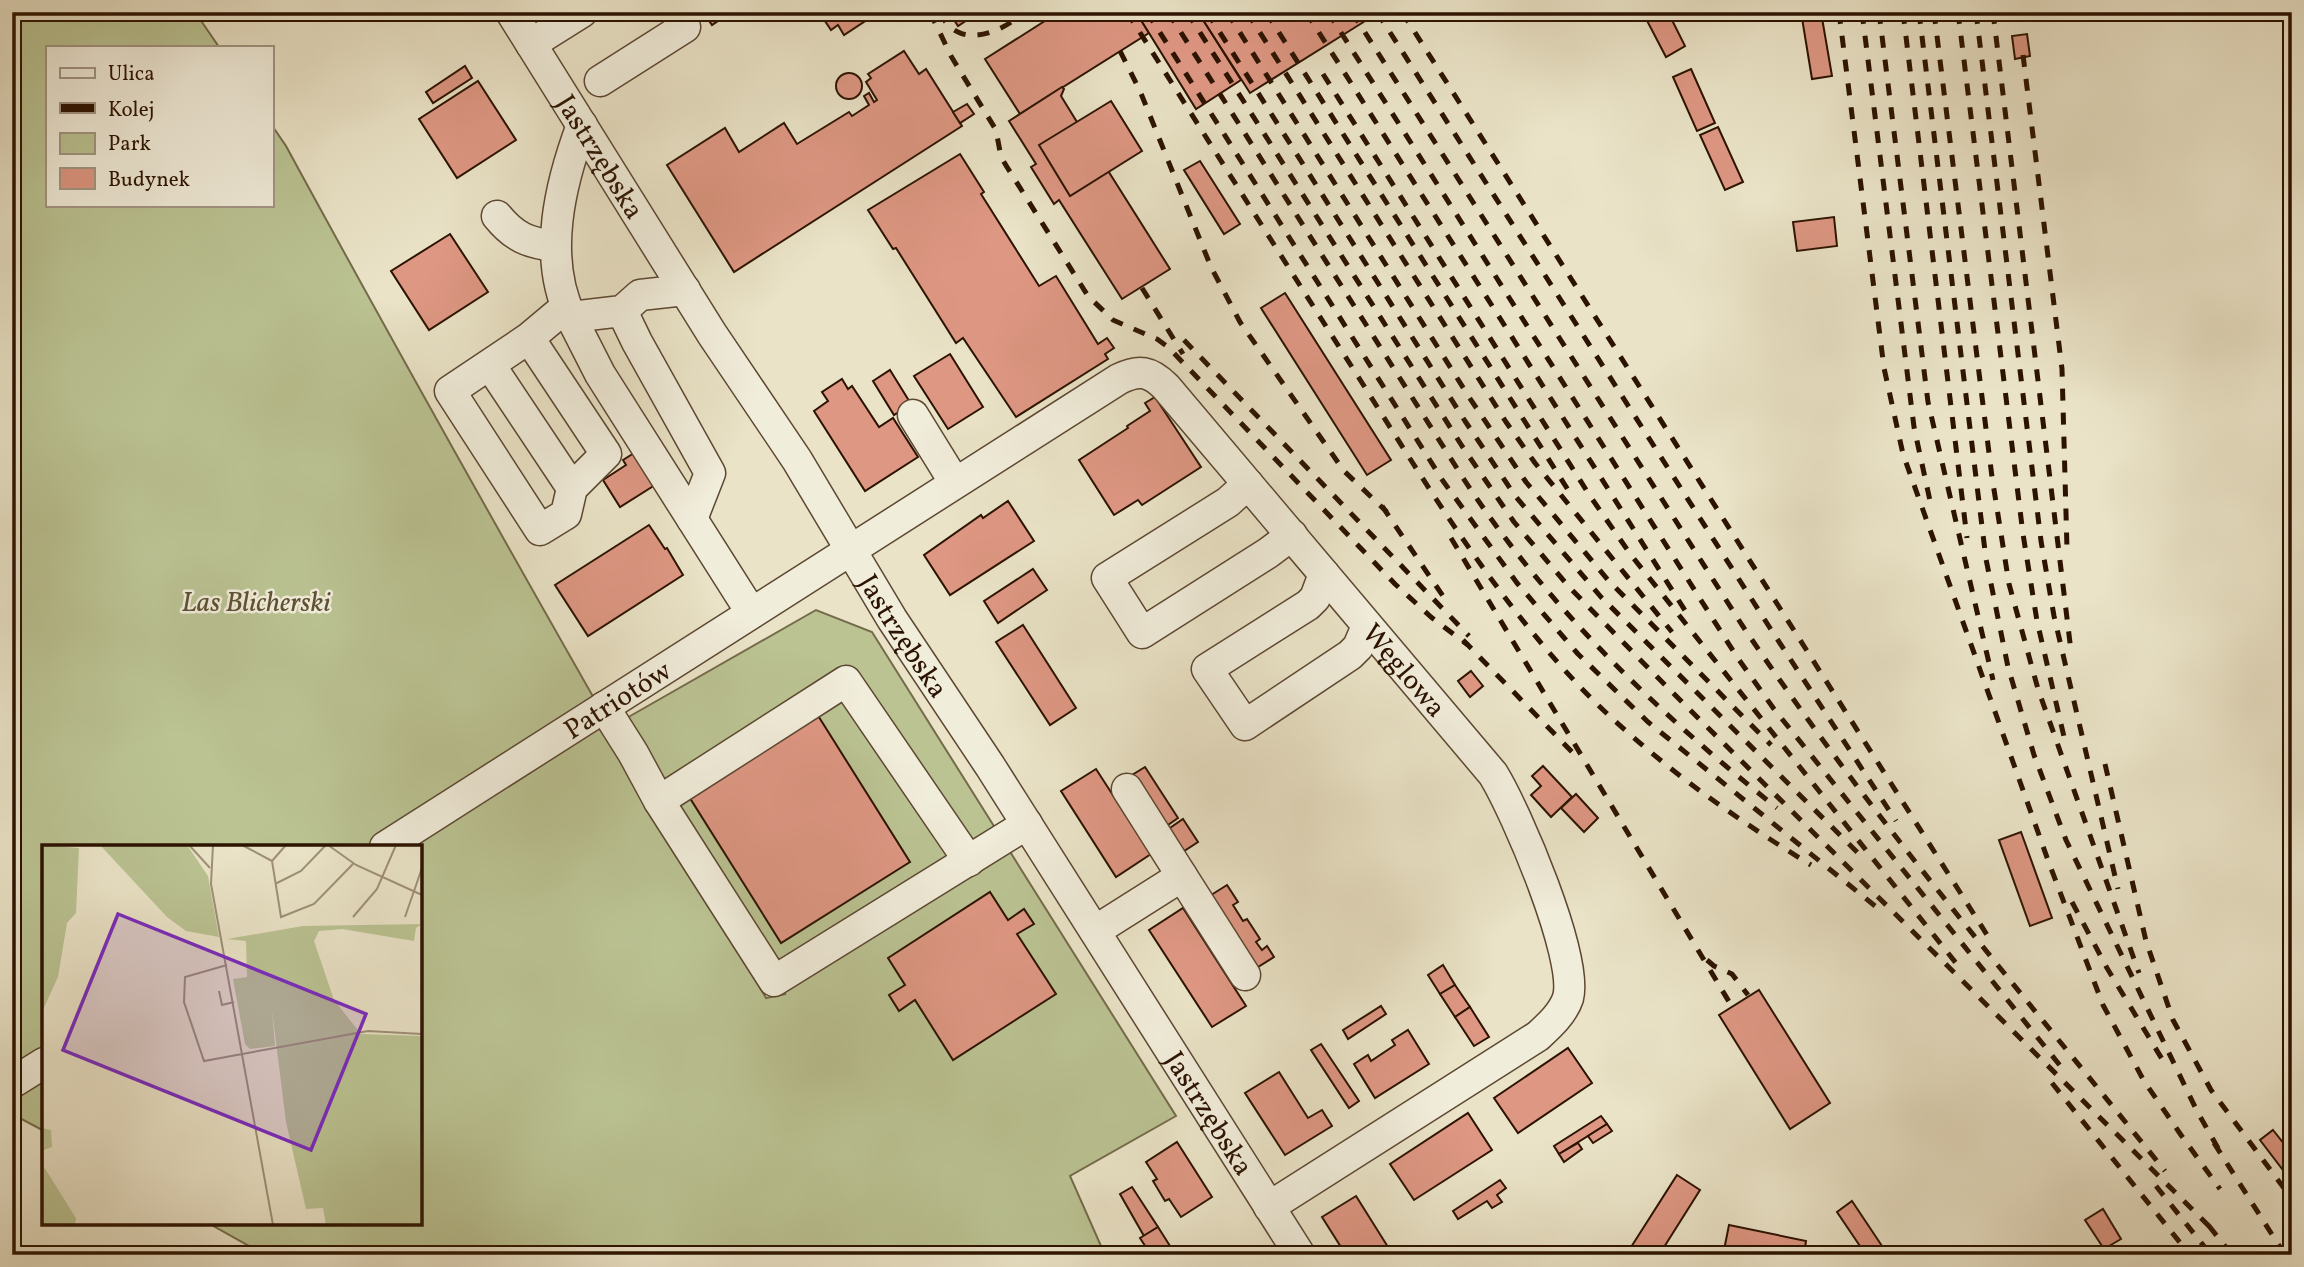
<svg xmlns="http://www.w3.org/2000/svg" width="2304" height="1267" viewBox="0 0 2304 1267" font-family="Vollkorn,serif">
	<rect width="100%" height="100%" fill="#eae3c7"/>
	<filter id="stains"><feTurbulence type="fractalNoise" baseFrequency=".00286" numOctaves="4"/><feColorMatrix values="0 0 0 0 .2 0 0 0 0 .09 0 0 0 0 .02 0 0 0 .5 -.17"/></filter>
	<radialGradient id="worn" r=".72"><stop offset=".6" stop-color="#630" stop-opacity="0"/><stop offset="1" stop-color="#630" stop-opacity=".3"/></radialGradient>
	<!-- green -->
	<path fill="#bbc393" stroke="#746b4a" stroke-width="2" d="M12,12H195L219,47H47V205H271V124L286,146C442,433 603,716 766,998L785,994L625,719L816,610L872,632L1176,1116L1070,1176L1105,1255H265L208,1223H420V847H44V1131L12,1114Z"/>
	<!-- building -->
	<g fill="#de9783" stroke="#2c1301" stroke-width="2">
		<path d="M703,12H731L712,25Z"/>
		<path d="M830,12H879L844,35L838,25L831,30L825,21L833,16Z"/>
		<path d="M949,12H979L958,26Z"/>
		<path d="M1059,12H1136L1149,33L1020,114L985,59Z"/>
		<path d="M1136,12H1198L1241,80L1196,109Z"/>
		<path d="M1198,12H1367L1370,18L1250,93Z"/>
		<path d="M1668,12L1685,46L1666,57L1643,13Z"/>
		<path d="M1801,12H1821L1832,76L1812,79Z"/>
		<path d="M2027,34L2030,56L2015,59L2012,36Z"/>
		<path d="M904,51L919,74L926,69L962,126L734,272L667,165L725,128L739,152L784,123L797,144L849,112L852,116L869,105L864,96L869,93L874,102L877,100L866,82L871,78L868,74Z"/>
		<path d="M465,66L472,78L433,103L426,92Z"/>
		<path d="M1691,69L1715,123L1697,131L1673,77Z"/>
		<circle cx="849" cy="86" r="13"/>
		<path d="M478,81L516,140L457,178L419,119Z"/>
		<path d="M1062,87L1064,89L1061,96L1085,135L1098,127L1108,142L1095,150L1170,269L1122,299L1059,200L1054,204L1031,167L1036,164L1009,121Z"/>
		<path d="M1111,101L1142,151L1070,196L1039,145Z"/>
		<path d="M967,104L974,114L960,123L953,112Z"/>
		<path d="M1718,127L1743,182L1725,190L1700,135Z"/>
		<path d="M960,154L984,192L981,194L1039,286L1056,276L1098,344L1107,338L1114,348L1105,354L1108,359L1016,417L963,338L956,343L896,248L893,249L868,210Z"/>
		<path d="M1200,161L1240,224L1224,234L1184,170Z"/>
		<path d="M1834,217L1837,246L1797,251L1793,222Z"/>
		<path d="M450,234L488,292L429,330L391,271Z"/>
		<path d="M1285,293L1391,460L1367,475L1261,308Z"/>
		<path d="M950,354L983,407L948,429L914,376Z"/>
		<path d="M890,370L911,404L894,415L873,381Z"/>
		<path d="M842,379L848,389L852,386L879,427L893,418L918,457L865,491L814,411L828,401L822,392Z"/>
		<path d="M1155,397L1201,467L1142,505L1138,500L1114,515L1079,460L1128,428L1127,426L1150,411L1145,403Z"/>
		<path d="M634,453L655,485L620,507L603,480L626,465L623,460Z"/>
		<path d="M1008,501L1034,541L950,595L924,555L981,515L983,518Z"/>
		<path d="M649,525L665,549L667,548L683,575L588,636L555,585Z"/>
		<path d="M1033,569L1047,590L998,623L984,601Z"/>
		<path d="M1023,625L1076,708L1050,725L996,642Z"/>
		<path d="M1471,671L1483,686L1470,697L1458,681Z"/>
		<path d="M817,714L910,862L781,943L688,795Z"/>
		<path d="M1543,766L1572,797L1551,817L1531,795L1541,786L1532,776Z"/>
		<path d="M1145,767L1178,818L1165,827L1132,775Z"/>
		<path d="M1096,769L1151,854L1116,877L1061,791Z"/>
		<path d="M1576,794L1598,818L1584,832L1561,808Z"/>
		<path d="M1183,819L1198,842L1181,853L1167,830Z"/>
		<path d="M2021,832L2052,918L2030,926L1999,840Z"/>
		<path d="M1227,885L1238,902L1233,905L1243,921L1247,919L1260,939L1256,942L1262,950L1267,946L1274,957L1255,969L1208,897Z"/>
		<path d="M990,892L1008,920L1024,909L1034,924L1017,934L1056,994L953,1060L915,1000L899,1011L889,995L905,985L888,958Z"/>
		<path d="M1183,908L1246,1006L1212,1027L1149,930Z"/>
		<path d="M1443,965L1455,985L1440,994L1428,975Z"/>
		<path d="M1455,985L1470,1007L1455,1017L1440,994Z"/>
		<path d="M1759,990L1830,1103L1790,1129L1719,1015Z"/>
		<path d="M1381,1006L1386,1014L1348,1039L1343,1030Z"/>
		<path d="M1470,1007L1489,1037L1474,1046L1455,1017Z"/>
		<path d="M1408,1030L1429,1064L1375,1098L1354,1064L1368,1055L1371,1061L1395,1045L1392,1040Z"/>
		<path d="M1321,1044L1359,1101L1349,1108L1311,1050Z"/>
		<path d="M1568,1048L1592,1083L1518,1133L1494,1098Z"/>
		<path d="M1279,1072L1308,1118L1322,1110L1332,1126L1285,1155L1245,1093Z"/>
		<path d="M1468,1113L1492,1150L1414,1200L1390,1164Z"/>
		<path d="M1601,1116L1607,1124L1559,1154L1554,1146Z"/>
		<path d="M1607,1124L1612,1131L1593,1143L1588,1136Z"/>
		<path d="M2273,1130L2292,1154V1169L2286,1174L2260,1140Z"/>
		<path d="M1177,1142L1212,1197L1181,1217L1169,1199L1165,1201L1153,1181L1157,1179L1146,1162Z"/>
		<path d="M1578,1143L1582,1149L1564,1162L1559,1154Z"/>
		<path d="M1677,1175L1700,1190L1659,1255H1626Z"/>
		<path d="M1500,1180L1506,1188L1497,1195L1502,1202L1492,1208L1487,1201L1458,1219L1453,1211Z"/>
		<path d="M1132,1187L1158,1227L1144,1236L1120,1194Z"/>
		<path d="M1356,1196L1393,1255H1346L1322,1217Z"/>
		<path d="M1852,1201L1888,1255H1866L1837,1212Z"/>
		<path d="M2103,1209L2121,1239L2104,1249L2085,1220Z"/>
		<path d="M1729,1225L1806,1241L1804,1255H1723Z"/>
		<path d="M1158,1227L1170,1246L1157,1255H1151L1140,1238Z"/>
	</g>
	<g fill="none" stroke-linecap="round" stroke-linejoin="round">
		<defs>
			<g id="minor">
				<path id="s1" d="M511,12L712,334L797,460L892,619L990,766L1300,1255"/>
				<path d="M531,44L582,12"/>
				<path d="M600,81L685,27L675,12"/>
				<path d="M582,125C560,184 542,257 571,317L622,311L640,295L685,290"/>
				<path d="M497,216C514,237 528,243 555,246"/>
				<path d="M622,311L637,342L710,473L692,519"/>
				<path d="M571,317L600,374L751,612"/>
				<path d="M529,338L606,454L572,488L566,514L540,530L450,391L529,338L566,307"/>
				<path d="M490,365L572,488"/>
				<path d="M913,415L955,483"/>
				<path d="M1248,484L1228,502L1107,578L1142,633L1268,553L1292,535"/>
				<path d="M1324,574L1315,598L1308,605L1207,669L1245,725L1350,655L1358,647L1367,626"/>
				<path d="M604,707L633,753L659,801L774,981L1027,824"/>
				<path d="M1127,789L1182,876"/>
				<path d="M659,801L846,681L969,861"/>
				<path id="s2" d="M385,847L1119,379C1139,369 1150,371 1166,387L1493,774C1516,811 1579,958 1568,998C1563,1013 1550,1025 1538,1036L1269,1207"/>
				<path d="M1095,931L1182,876L1245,975"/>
				<path d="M12,1083L44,1063"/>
			</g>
		</defs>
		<!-- minor casing -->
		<use href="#minor" stroke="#5c4732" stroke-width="33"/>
		<!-- minor -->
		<use href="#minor" stroke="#f1eddb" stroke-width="30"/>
		<!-- rail -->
		<g stroke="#2c1301" stroke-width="5" stroke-dasharray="12 12" stroke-linecap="butt">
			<path d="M930,12L951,56L996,130L1001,157L1007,167L1088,296L1113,320L1157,339L1168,347L1395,584L1431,617L1468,645"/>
			<path d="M939,12C944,20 949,28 958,32C977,42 1010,27 1023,12"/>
			<path d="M1127,12C1204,134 1281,256 1359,378C1428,487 1496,600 1586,693C1652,760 1731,816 1811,865"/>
			<path d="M1147,12L1443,481L1517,583L1578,654L1648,722L1880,910"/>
			<path d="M1168,12L1465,481C1549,609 1658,713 1777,808"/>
			<path d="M1187,12L1462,446L1514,522L1570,588L1666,686L2214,1231"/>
			<path d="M1207,12L1465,421L1516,497L1601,597L1860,855"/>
			<path d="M1227,12L1469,397L1526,482L1608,580L1771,745"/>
			<path d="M1247,12L1506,422L1535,463L1672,632"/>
			<path d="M1266,12L1570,493"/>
			<path d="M1306,12L1686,612"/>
			<path d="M1328,12L1737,657L1774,709L2062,1068"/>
			<path d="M1352,12L1742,625C1870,816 2021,992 2165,1171"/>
			<path d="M1377,12L1770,628L1896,821"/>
			<path d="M1402,12L1989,938"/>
			<path d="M1839,12L1884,368L1903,454L2049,863L2103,1005L2144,1081L2181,1135L2220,1189"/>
			<path d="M1862,12L1914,427L1932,510"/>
			<path d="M1879,12L1928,402L1993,680"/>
			<path d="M1903,12L1967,538"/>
			<path d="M1919,12L1986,559L2008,667L2034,755L2066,840L2197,1111L2219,1150"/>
			<path d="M1934,12L1992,477L2009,584L2038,689L2139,973"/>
			<path d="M1958,12L2023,534L2037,621L2065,741"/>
			<path d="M1976,12L2041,541L2054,616L2118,889"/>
			<path d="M1993,12L2071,651"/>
			<path d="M1120,51L1140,91L1211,267L1240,322L1344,471L1387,512"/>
			<path d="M2023,55L2062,369L2067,549"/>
			<path d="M1323,74L1590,496L1631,555L1956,963"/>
			<path d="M1142,288L1183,354"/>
			<path d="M1184,340L1469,636"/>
			<path d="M1382,506L1447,602"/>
			<path d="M1451,538L1731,1005"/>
			<path d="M1463,640L1575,755"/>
			<path d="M2105,764L2146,941L2173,1020L2211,1090L2292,1199"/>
			<path d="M2072,902L2107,968L2162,1059"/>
			<path d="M1707,960L1714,966L1732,974L1748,995"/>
			<path d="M2052,1083L2190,1255"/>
			<path d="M2214,1143L2285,1255"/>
			<path d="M2156,1186L2211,1255"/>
			<path d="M2209,1226L2232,1255"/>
		</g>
	</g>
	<g text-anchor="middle" stroke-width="5" stroke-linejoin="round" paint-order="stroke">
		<!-- street labels -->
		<g font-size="28" fill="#2c1301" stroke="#f1eddb">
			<text dy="10" stroke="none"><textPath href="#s1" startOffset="170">Jastrzębska</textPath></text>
			<text dy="10" stroke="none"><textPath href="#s1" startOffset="737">Jastrzębska</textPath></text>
			<text dy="10" stroke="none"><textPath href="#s2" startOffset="1293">Węglowa</textPath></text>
			<text dy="10" stroke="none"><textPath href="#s2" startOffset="275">Patriotów</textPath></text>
			<text dy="10" stroke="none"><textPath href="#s1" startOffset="1304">Jastrzębska</textPath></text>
		</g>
		<!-- park labels -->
		<g font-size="28" font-style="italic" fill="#5e5134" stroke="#f1eddb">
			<text x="256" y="611">Las Blicherski</text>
		</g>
	</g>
	<!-- overview -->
	<g transform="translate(42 845)">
		<rect width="380" height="380" fill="#eae3c7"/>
		<path d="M0,0L37,3L34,68L25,78L16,132L0,167ZM58,0H145L166,31L177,92L144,86L125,72ZM380,79L374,83L372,96L300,84L277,86L272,96L292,155L319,189L380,191V380H284L281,363L264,364L244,277L230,165L233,201L208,204L203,199L191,134L205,132L204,96L185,94L261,81ZM0,283L9,285L10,302L2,305V322L34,373L33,380H0Z" fill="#bbc393"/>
		<path fill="none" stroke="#9e9078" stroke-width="2" d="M147,0L168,23M171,0L169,39L231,380M200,0L230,16L239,72L272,59L311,19M286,0L314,20L380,50M230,16L244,0M233,39L259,26L284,0M311,72L335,44L354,0M363,72L380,23M185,120L143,132L142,157L162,216L326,186L380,189M177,146L180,160L192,157"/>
		<path fill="#7b2cbf" fill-opacity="0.15" stroke="#7b2cbf" stroke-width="3.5" d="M76,69L324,169L269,305L21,205Z"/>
		<rect width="380" height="380" fill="none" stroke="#2c1301" stroke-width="3.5"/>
	</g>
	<!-- margin -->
	<rect width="2304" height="1267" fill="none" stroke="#eae3c7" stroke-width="42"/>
	<rect x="14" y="14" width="2276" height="1239" fill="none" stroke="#2c1301" stroke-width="3.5"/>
	<rect x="21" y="21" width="2262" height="1225" fill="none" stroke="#2c1301" stroke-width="2"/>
	<!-- legend -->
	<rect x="46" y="46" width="228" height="161" fill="#f1eddb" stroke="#a29684" stroke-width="2"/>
	<rect x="60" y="68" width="35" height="10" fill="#f1eddb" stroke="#a29684" stroke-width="2"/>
	<text x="108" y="80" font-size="21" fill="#2c1301">Ulica</text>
	<rect x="60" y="103" width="35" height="10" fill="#2c1301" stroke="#a29684" stroke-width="2"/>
	<text x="108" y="116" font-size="21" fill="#2c1301">Kolej</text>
	<rect x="60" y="133" width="35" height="21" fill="#bbc393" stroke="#a29684" stroke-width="2"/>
	<text x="108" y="150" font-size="21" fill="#2c1301">Park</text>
	<rect x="60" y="168" width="35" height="21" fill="#de9783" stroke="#a29684" stroke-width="2"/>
	<text x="108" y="186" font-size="21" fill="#2c1301">Budynek</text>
	<rect width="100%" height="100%" filter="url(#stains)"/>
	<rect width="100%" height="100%" fill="url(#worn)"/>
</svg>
